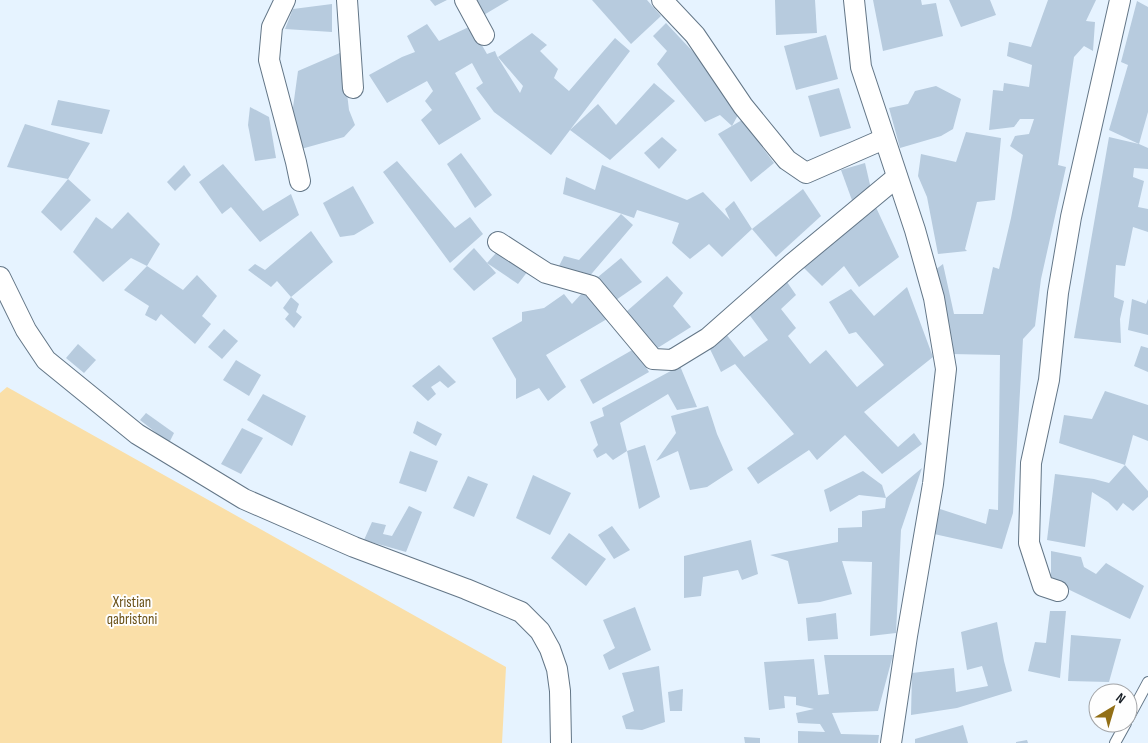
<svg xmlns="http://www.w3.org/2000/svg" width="1148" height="743" viewBox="0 0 1148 743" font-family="'Sofia Sans Condensed',sans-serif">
	<rect width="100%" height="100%" fill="#e6f3ff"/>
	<!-- green -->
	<path fill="#fadfa8" d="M7,387L506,667L502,743H0V393Z"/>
	<!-- building -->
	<g fill="#b7cbde">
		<path d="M430,0H447L435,6Z"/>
		<path d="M474,0H509L482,16Z"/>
		<path d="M592,0H647L661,16L631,44Z"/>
		<path d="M775,0H815L817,33L776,35Z"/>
		<path d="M873,0H921L922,5L936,3L943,36L883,51Z"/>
		<path d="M949,0H990L996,15L961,27Z"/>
		<path d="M1048,0H1096L1086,21L1095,22L1093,51L1084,46L1074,57L1058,165L1066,167L1041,279L1035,326L1023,339L1013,513L1002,549L934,534L940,509L986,524L989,509L998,510L1000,355L951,354L935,270L943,264L954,314H983L993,267L999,269L1011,218L1023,155L1010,146L1015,136L1029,134L1034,119H1020L1014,127L989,130L993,90L1003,91L1004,83L1029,87L1032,65L1007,56L1009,42L1031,47Z"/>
		<path d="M1137,1L1148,7V112L1139,144L1109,130L1128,65L1121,62Z"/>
		<path d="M332,4V32L285,29L293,9Z"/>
		<path d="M666,23L697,56L738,115L732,126L720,115L705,122L657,64L667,51L653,36Z"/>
		<path d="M427,24L439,41L471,26L487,54L495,51L497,56L520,93L523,86L498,57L532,33L547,45L540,51L558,69L554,78L569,91L615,38L630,51L570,130L598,104L616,125L654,83L675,101L610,160L570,130L551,155L494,112L476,88L483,83L472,63L455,73L481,119L439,145L421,120L432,110L425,101L433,91L427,81L387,103L369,75L402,57L415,52L407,36Z"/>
		<path d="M826,35L838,79L796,90L784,46Z"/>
		<path d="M342,52L349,110L355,125L344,137L301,149L291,122L298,71Z"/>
		<path d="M936,86L961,99L953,129L941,136L900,148L889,108L908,104L915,91Z"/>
		<path d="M839,88L851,128L820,137L808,96Z"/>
		<path d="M58,100L110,110L102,134L51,125Z"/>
		<path d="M250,107L269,117L276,158L255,161L248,125Z"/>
		<path d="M742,120L774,163L751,182L718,134Z"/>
		<path d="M25,124L90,143L68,179L91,200L61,231L41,212L68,179L7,167Z"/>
		<path d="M966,132L1001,138L995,200L977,202L965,249L967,251L938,254L927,197L918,176L921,154L956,162Z"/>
		<path d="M662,137L677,150L659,169L644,153Z"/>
		<path d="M1109,137L1139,144L1148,148V169L1134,168L1133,177L1144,181L1138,207L1148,209V232L1133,227L1125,266L1116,265L1114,297L1124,301L1120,319L1121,343L1074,338Z"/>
		<path d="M461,153L492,195L475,208L447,164Z"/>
		<path d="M397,161L455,228L470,217L483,234L450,263L383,172Z"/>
		<path d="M865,163L871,189L853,203L841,170Z"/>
		<path d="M223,164L263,211L291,194L299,215L260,242L231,207L222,214L199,182Z"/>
		<path d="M184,165L191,175L175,191L167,182Z"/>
		<path d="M602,165L687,200L703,192L730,220L725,209L734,201L752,229L722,257L709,244L690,259L672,243L679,223L637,210L634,218L563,194L566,177L595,190Z"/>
		<path d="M353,186L374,223L354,235L340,237L323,203Z"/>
		<path d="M803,189L821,216L776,257L752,229Z"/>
		<path d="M874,203L899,257L859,287L844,266L822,286L802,266Z"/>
		<path d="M128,212L160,244L147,266L131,258L103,282L73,252L96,217L112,229Z"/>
		<path d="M621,214L633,225L588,278L557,270L564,256L579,260Z"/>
		<path d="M311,231L333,262L291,297L277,281L271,287L248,270L255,264L265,270Z"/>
		<path d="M474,248L496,273L474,291L453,269Z"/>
		<path d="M496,253L528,271L518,284L487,263Z"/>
		<path d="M621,258L642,282L616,300L598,277Z"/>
		<path d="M147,266L183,290L197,275L217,296L202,316L211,324L195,344L161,314L156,321L145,315L149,306L124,290Z"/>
		<path d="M667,276L683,293L673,306L691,327L656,349L626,312Z"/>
		<path d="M787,282L796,295L781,309L796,328L788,336L810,364L826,350L857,387L884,365L856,332L849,334L829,302L851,289L874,316L907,287L933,357L864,412L898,447L914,433L922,444L882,474L845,435L817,460L809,450L758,484L747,468L794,434L735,364L721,372L709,347L726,334L744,357L768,340L748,313Z"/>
		<path d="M584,291L607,319L546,355L566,387L548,401L539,388L516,399V379L492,338L522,321V312L544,308L564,294L572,304Z"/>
		<path d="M291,297L299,304L296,312L302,317L294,328L285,319L289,314L283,308Z"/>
		<path d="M1132,299L1146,304L1148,299V335L1128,330Z"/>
		<path d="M224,329L238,341L222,359L208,347Z"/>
		<path d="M78,344L96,360L84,373L66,358Z"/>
		<path d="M1141,346L1148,348V372L1134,366Z"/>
		<path d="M634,349L649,372L593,404L580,380Z"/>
		<path d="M236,360L261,375L249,396L223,380Z"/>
		<path d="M439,365L456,382L448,388L440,381L431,387L436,394L428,401L412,386Z"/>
		<path d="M680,366L697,407L677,410L668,394L620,423L627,451L613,460L606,453L597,458L593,450L598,445L590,422L604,416L602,408Z"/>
		<path d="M1105,391L1148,405V441L1133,435L1125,465L1059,443L1064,415L1092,419Z"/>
		<path d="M263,394L306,416L292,446L247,420Z"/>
		<path d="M708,406L717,434L733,470L707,487L690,490L678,451L656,461L676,433L671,416Z"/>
		<path d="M146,413L174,433L169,443L140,420Z"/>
		<path d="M417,421L442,434L436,446L413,433Z"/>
		<path d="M242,428L263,438L241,474L221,464Z"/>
		<path d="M645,445L660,497L639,509L627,451Z"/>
		<path d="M410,451L438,461L426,492L399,483Z"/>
		<path d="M1125,465L1148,491V497L1133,511L1123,503L1117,511L1108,502L1092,492L1085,547L1047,540L1055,474L1094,479L1109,483Z"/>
		<path d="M922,468L901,530L896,633L870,636L872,562L842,561L852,594L820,602L798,604L788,561L770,555L838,542V528L862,527V511L885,508L886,498L859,495L830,512L824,490L863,471L882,485L886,498Z"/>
		<path d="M533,475L571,493L550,535L516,518Z"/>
		<path d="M468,476L488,484L474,517L453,508Z"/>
		<path d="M409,506L422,512L406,552L364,540L372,522L386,525L383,534L392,536Z"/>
		<path d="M612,526L630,550L614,559L598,535Z"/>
		<path d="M569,533L606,559L586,586L551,558Z"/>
		<path d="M751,540L758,574L742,580L738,570L703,577L701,596L684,598V556Z"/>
		<path d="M1051,551L1081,557L1084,567L1096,574L1106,563L1144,586L1130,619L1051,581Z"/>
		<path d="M635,607L651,650L609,670L603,655L615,648L603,620Z"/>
		<path d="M1050,611H1066L1060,678L1028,671L1035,642L1046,643Z"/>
		<path d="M836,613L838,639L808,641L806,618Z"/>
		<path d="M997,622L1004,661L1012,691L957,708L911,715L912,673L954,668L956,692L988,686L982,666L967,670L961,632Z"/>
		<path d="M1071,635L1121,639L1109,682L1068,681Z"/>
		<path d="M824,655H893L878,711L832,713L841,734L879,735L878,743H798V731L825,732L820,724L798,723L796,713L814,709L796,705V697L784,696L785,708L769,710L764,662L814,659L818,695L829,694Z"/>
		<path d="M659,666L665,722L642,730L626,729L622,716L634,711L622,673Z"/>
		<path d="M683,689L682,711H670L668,692Z"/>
		<path d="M963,725L968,743H915V739Z"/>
		<path d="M744,737L760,738V743H745Z"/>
		<path d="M1027,740L1028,743H1016V742Z"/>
	</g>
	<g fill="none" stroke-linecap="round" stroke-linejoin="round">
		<defs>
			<g id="lane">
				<path d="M1128,719L1148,682"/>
				<path d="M1115,743L1126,723"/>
			</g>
			<g id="street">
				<path d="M285,0L272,27L269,60L296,162L300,181"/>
				<path d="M347,0L353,88"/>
				<path d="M465,0L484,35"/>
				<path d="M662,0L695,35L743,106L787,160L806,173L884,139"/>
				<path d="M854,0L861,67L915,230L934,298L946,369L933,484L907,636L891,743"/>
				<path d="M498,242L546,273L592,286L653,359L672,360L708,338L792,264L897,177"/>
				<path d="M0,277L26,330L46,360L137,434L244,499L354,547L466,589L521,612L540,631L550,649L557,669L560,691L561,743"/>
				<path d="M1058,591L1043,586L1029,543L1031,463L1049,380L1058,293L1071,217L1120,0"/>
			</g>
		</defs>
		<!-- lane casing -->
		<use href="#lane" stroke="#637687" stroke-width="12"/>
		<!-- street casing -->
		<use href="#street" stroke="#637687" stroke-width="22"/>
		<!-- lane -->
		<use href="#lane" stroke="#fff" stroke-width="10"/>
		<!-- street -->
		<use href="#street" stroke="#fff" stroke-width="20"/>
	</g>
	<g text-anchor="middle" stroke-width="4" stroke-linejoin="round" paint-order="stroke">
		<!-- park labels -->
		<g font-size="15" fill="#6a5117" stroke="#fefefe">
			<text x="132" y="607">Xristian<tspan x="132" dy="17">qabristoni</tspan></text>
		</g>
	</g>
	<!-- north arrow -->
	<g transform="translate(1113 708) rotate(38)"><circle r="24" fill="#fefefe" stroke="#a2a4a7"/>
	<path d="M0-4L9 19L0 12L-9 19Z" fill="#926f16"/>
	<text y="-8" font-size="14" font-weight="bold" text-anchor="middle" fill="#171e25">N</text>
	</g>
</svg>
